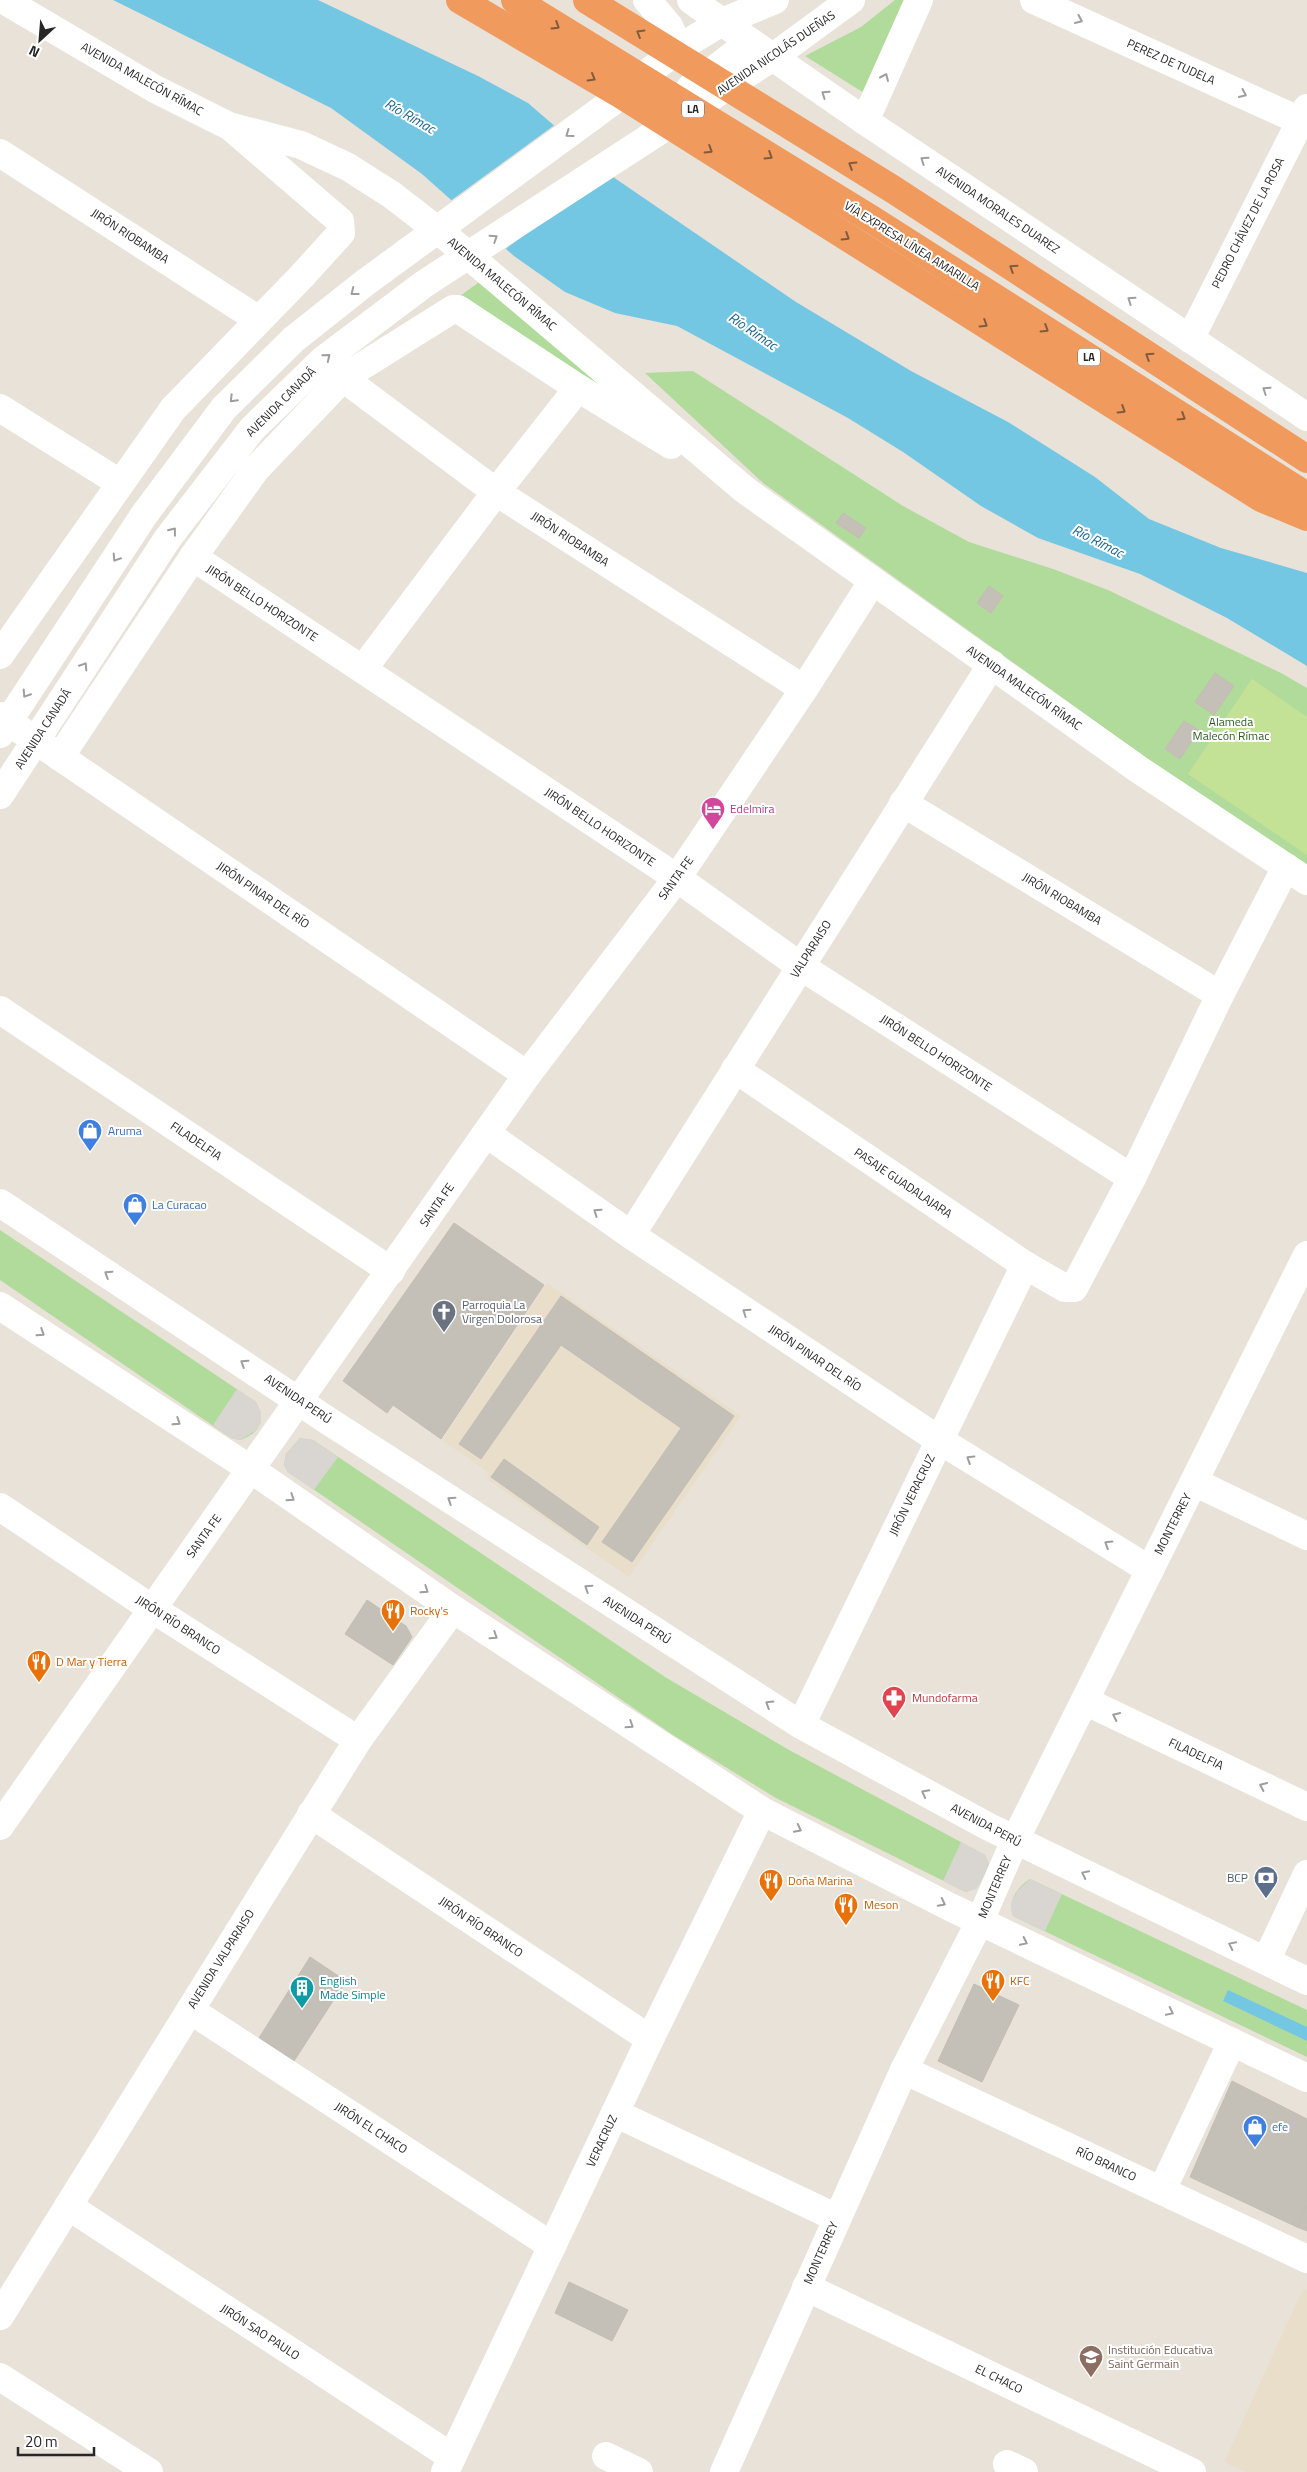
<svg xmlns="http://www.w3.org/2000/svg" width="1307" height="2472" viewBox="0 0 1307 2472" font-family="'Titillium Web',sans-serif">
	<rect width="100%" height="100%" fill="#e8e2d9"/>
	<!-- education -->
	<g fill="#e9deca">
		<path d="M547,1283L741,1416L629,1577L487,1479L489,1473L442,1440Z"/>
		<path d="M1303,2289L1307,2290V2472H1246L1224,2462Z"/>
	</g>
	<!-- green -->
	<g fill="#b1db9a">
		<path d="M895,0H914L869,96L805,56L861,27Z"/>
		<path d="M482,280L632,411L453,301Z"/>
		<path d="M693,371L903,506L969,542L1053,569L1108,590L1281,673L1307,688V866L1152,762L763,483L645,373Z"/>
		<path d="M0,1230L256,1402C266,1421 260,1433 240,1440L231,1438L0,1280Z"/>
		<path d="M300,1438L313,1440L665,1677L789,1750L985,1855L989,1864C983,1877 981,1887 966,1892L776,1798L673,1735L288,1472L284,1465L286,1454Z"/>
		<path d="M1030,1879L1307,2010V2057L1013,1916C1008,1900 1017,1887 1030,1879Z"/>
	</g>
	<!-- pitch -->
	<path fill="#c3e296" d="M1252,679L1307,717V855L1188,774Z"/>
	<!-- plaza -->
	<g fill="#d9d5d0">
		<path d="M237,1389L256,1402L261,1412V1423L255,1431L240,1440L231,1438L213,1425Z"/>
		<path d="M300,1438L313,1440L338,1457L314,1490L288,1472L284,1465L286,1454Z"/>
		<path d="M961,1842L985,1855L989,1864L980,1884L976,1889L966,1892L943,1881Z"/>
		<path d="M1030,1879L1062,1894L1045,1931L1013,1916L1011,1909V1903L1018,1890Z"/>
	</g>
	<!-- water -->
	<g fill="#74c7e3">
		<path d="M113,0H318L478,76L528,103L616,179L796,302L911,371L1008,422L1095,477L1149,519L1221,548L1307,573V666L1227,618L1140,574L1038,538L981,506L903,452L848,418L677,326L615,313L565,292L514,256L422,174L331,108Z"/>
		<path d="M1228,1990L1307,2027V2041L1223,2001Z"/>
	</g>
	<!-- pier -->
	<path fill="#e8e2d9" d="M556,124L612,172L504,250L449,202Z"/>
	<!-- building -->
	<g fill="#c4c0b8" stroke="#c3bdb4">
		<path d="M843,513L866,528L859,538L836,523Z"/>
		<path d="M989,586L1003,596L991,613L977,603Z"/>
		<path d="M1215,673L1234,686L1214,715L1195,702Z"/>
		<path d="M1184,721L1199,730L1180,759L1165,749Z"/>
		<path d="M454,1223L544,1285L441,1439L393,1405L387,1413L343,1381Z"/>
		<path d="M561,1296L734,1416L632,1562L602,1542L681,1428L561,1345L481,1459L459,1444Z"/>
		<path d="M504,1459L599,1527L587,1545L491,1477Z"/>
		<path d="M367,1600L406,1626L412,1637L393,1665L345,1634Z"/>
		<path d="M310,1957L346,1981L294,2061L259,2038Z"/>
		<path d="M974,1984L1019,2005L982,2082L938,2061Z"/>
		<path d="M1232,2081L1307,2119V2206L1297,2227L1190,2177Z"/>
		<path d="M1307,2206V2231L1297,2227Z"/>
		<path d="M569,2282L628,2310L612,2341L555,2313Z"/>
	</g>
	<g fill="none" stroke-linecap="round" stroke-linejoin="round">
		<!-- minor -->
		<g stroke="#fff" stroke-width="28">
			<path d="M4,0L155,89L229,126L301,145L348,167L392,195L450,240L745,490L1138,769L1307,881"/>
			<path d="M1034,0L1307,124"/>
			<path d="M0,153L259,320"/>
			<path d="M1190,339L1307,108"/>
			<path d="M343,378L496,492L804,689"/>
			<path d="M0,408L120,483"/>
			<path d="M193,557L677,878L800,966L1132,1178"/>
			<path d="M0,655L173,409L301,277L341,233L340,221L234,130"/>
			<path d="M363,669L496,492L578,388"/>
			<path d="M0,716L527,1075"/>
			<path d="M60,757L193,557L256,469L343,378L453,309H458L578,388L671,445"/>
			<path d="M903,803L1220,995"/>
			<path d="M0,1010L391,1271"/>
			<path d="M735,1069L1025,1265L1065,1288H1074L1132,1178L1220,995L1286,867"/>
			<path d="M487,1134L631,1235L939,1440L1150,1570"/>
			<path d="M631,1235L992,664"/>
			<path d="M1194,1482L1307,1536"/>
			<path d="M0,1507L151,1608L358,1740"/>
			<path d="M1085,1701L1307,1807"/>
			<path d="M801,1725L1025,1265"/>
			<path d="M311,1814L650,2039"/>
			<path d="M0,1826L527,1075L677,878L804,689L872,582"/>
			<path d="M1266,1961L1307,1874"/>
			<path d="M190,2010L552,2246"/>
			<path d="M904,2070L1307,2259"/>
			<path d="M615,2113L837,2218"/>
			<path d="M1162,2190L1232,2042"/>
			<path d="M68,2206L452,2457"/>
			<path d="M806,2287L1192,2472"/>
			<path d="M0,2316L358,1740L453,1609"/>
			<path d="M0,2377L149,2472"/>
			<path d="M606,2456L639,2472"/>
			<path d="M1007,2464L1024,2472"/>
			<path d="M445,2472L650,2039L762,1811"/>
			<path d="M724,2472L904,2070L980,1921L1015,1840L1307,1255"/>
		</g>
		<!-- tertiary -->
		<g stroke="#fff" stroke-width="28">
			<path d="M647,0L669,26L679,48"/>
			<path d="M691,0L722,22"/>
		</g>
		<!-- secondary -->
		<g stroke="#fff" stroke-width="28">
			<path d="M722,22L865,121L1307,417"/>
			<path d="M690,88L750,42"/>
			<path d="M865,121L919,0"/>
			<path d="M0,734L144,515L224,408L294,339L366,282L608,105L679,48L722,22L775,0"/>
			<path d="M0,795L168,538L252,429L323,360L424,284L773,57L851,0"/>
			<path d="M0,1203L330,1422L801,1725L989,1827L1307,1981"/>
			<path d="M0,1306L252,1470L453,1609L762,1811L950,1907L1307,2078"/>
		</g>
		<!-- motorway -->
		<g stroke="#f09b5d" stroke-width="28">
			<path d="M460,0L620,94L1261,498L1307,517"/>
			<path d="M515,0L871,219L1307,496"/>
			<path d="M587,0L894,190L1307,459"/>
		</g>
	</g>
	<!-- one-way arrows -->
	<defs><path id="oneway-chevron" d="M-2-3.5L2.5 0L-2 3.5" fill="none" stroke-width="1.6" stroke-linecap="round" stroke-linejoin="round" transform="scale(1.25)"/></defs>
	<g stroke="#9e9e9e">
		<use href="#oneway-chevron" transform="translate(1079 20) rotate(24)"/>
		<use href="#oneway-chevron" transform="translate(885 77) rotate(-66)"/>
		<use href="#oneway-chevron" transform="translate(825 94) rotate(-145)"/>
		<use href="#oneway-chevron" transform="translate(1243 94) rotate(24)"/>
		<use href="#oneway-chevron" transform="translate(569 134) rotate(144)"/>
		<use href="#oneway-chevron" transform="translate(924 160) rotate(-146)"/>
		<use href="#oneway-chevron" transform="translate(494 238) rotate(-33)"/>
		<use href="#oneway-chevron" transform="translate(354 292) rotate(142)"/>
		<use href="#oneway-chevron" transform="translate(1131 300) rotate(-146)"/>
		<use href="#oneway-chevron" transform="translate(327 357) rotate(-39)"/>
		<use href="#oneway-chevron" transform="translate(1266 390) rotate(-146)"/>
		<use href="#oneway-chevron" transform="translate(233 399) rotate(135)"/>
		<use href="#oneway-chevron" transform="translate(173 531) rotate(-52)"/>
		<use href="#oneway-chevron" transform="translate(116 558) rotate(123)"/>
		<use href="#oneway-chevron" transform="translate(84 666) rotate(-57)"/>
		<use href="#oneway-chevron" transform="translate(26 694) rotate(123)"/>
		<use href="#oneway-chevron" transform="translate(597 1212) rotate(-145)"/>
		<use href="#oneway-chevron" transform="translate(108 1274) rotate(-147)"/>
		<use href="#oneway-chevron" transform="translate(746 1312) rotate(-146)"/>
		<use href="#oneway-chevron" transform="translate(41 1333) rotate(33)"/>
		<use href="#oneway-chevron" transform="translate(244 1363) rotate(-147)"/>
		<use href="#oneway-chevron" transform="translate(177 1422) rotate(33)"/>
		<use href="#oneway-chevron" transform="translate(970 1459) rotate(-148)"/>
		<use href="#oneway-chevron" transform="translate(291 1498) rotate(34)"/>
		<use href="#oneway-chevron" transform="translate(451 1500) rotate(-147)"/>
		<use href="#oneway-chevron" transform="translate(1108 1544) rotate(-148)"/>
		<use href="#oneway-chevron" transform="translate(588 1588) rotate(-147)"/>
		<use href="#oneway-chevron" transform="translate(425 1590) rotate(34)"/>
		<use href="#oneway-chevron" transform="translate(494 1636) rotate(33)"/>
		<use href="#oneway-chevron" transform="translate(769 1704) rotate(-148)"/>
		<use href="#oneway-chevron" transform="translate(1116 1716) rotate(-155)"/>
		<use href="#oneway-chevron" transform="translate(630 1725) rotate(33)"/>
		<use href="#oneway-chevron" transform="translate(1263 1786) rotate(-155)"/>
		<use href="#oneway-chevron" transform="translate(925 1793) rotate(-152)"/>
		<use href="#oneway-chevron" transform="translate(798 1829) rotate(27)"/>
		<use href="#oneway-chevron" transform="translate(1085 1874) rotate(-154)"/>
		<use href="#oneway-chevron" transform="translate(942 1903) rotate(27)"/>
		<use href="#oneway-chevron" transform="translate(1024 1942) rotate(26)"/>
		<use href="#oneway-chevron" transform="translate(1232 1945) rotate(-154)"/>
		<use href="#oneway-chevron" transform="translate(1170 2012) rotate(26)"/>
	</g>
	<g stroke="#815b3f">
		<use href="#oneway-chevron" transform="translate(556 26) rotate(32)"/>
		<use href="#oneway-chevron" transform="translate(640 33) rotate(-149)"/>
		<use href="#oneway-chevron" transform="translate(592 78) rotate(30)"/>
		<use href="#oneway-chevron" transform="translate(709 150) rotate(32)"/>
		<use href="#oneway-chevron" transform="translate(769 156) rotate(32)"/>
		<use href="#oneway-chevron" transform="translate(852 165) rotate(-148)"/>
		<use href="#oneway-chevron" transform="translate(846 237) rotate(32)"/>
		<use href="#oneway-chevron" transform="translate(1013 268) rotate(-147)"/>
		<use href="#oneway-chevron" transform="translate(984 324) rotate(32)"/>
		<use href="#oneway-chevron" transform="translate(1045 329) rotate(32)"/>
		<use href="#oneway-chevron" transform="translate(1149 356) rotate(-147)"/>
		<use href="#oneway-chevron" transform="translate(1122 410) rotate(32)"/>
		<use href="#oneway-chevron" transform="translate(1182 417) rotate(32)"/>
	</g>
	<!-- icons -->
	<defs>
		<symbol id="hotel-pin" viewBox="-11 -11 22 30"><path d="M0 17L-7.5 6A9.5 9.5 0 1 1 7.5 6Z" fill="#d1479c" stroke="#fff"/><path d="M-6-4.5h1.5V1H6V5H4.5V3h-9V5H-6ZM-4 0a1.8 1.8 0 1 1 3.6 0ZM.5 0V-2.5h3Q6-2.5 6 0Z" fill="#fff"/></symbol>
		<symbol id="shop-pin" viewBox="-11 -11 22 30"><path d="M0 17L-7.5 6A9.5 9.5 0 1 1 7.5 6Z" fill="#3f7fe0" stroke="#fff"/><path d="M-5-2.5h2.3a2.7 3.5 0 0 1 5.4 0H5L5.5 6h-11ZM-1.5-2.5h3a1.5 2.3 0 0 0-3 0Z" fill="#fff"/></symbol>
		<symbol id="church-pin" viewBox="-11 -11 22 30"><path d="M0 17L-7.5 6A9.5 9.5 0 1 1 7.5 6Z" fill="#6b7280" stroke="#fff"/><path d="M-1.2-6h2.4v3.5h3.3v2.4h-3.3V6h-2.4V-.1h-3.3v-2.4h3.3Z" fill="#fff"/></symbol>
		<symbol id="restaurant-pin" viewBox="-11 -11 22 30"><path d="M0 17L-7.5 6A9.5 9.5 0 1 1 7.5 6Z" fill="#e8710a" stroke="#fff"/><path d="M-5-6h1v4h1v-4h1v4h1v-4h1v5L-1.5 .5V6h-2V.5L-5-1ZM5-6V6H3V1.5H1.5Q1.5-4 5-6Z" fill="#fff"/></symbol>
		<symbol id="pharmacy-pin" viewBox="-11 -11 22 30"><path d="M0 17L-7.5 6A9.5 9.5 0 1 1 7.5 6Z" fill="#e0444e" stroke="#fff"/><path d="M-2-6h4v4h4v4h-4v4h-4v-4h-4v-4h4Z" fill="#fff"/></symbol>
		<symbol id="bank-pin" viewBox="-11 -11 22 30"><path d="M0 17L-7.5 6A9.5 9.5 0 1 1 7.5 6Z" fill="#5c6f8a" stroke="#fff"/><path d="M-6-4H6V4H-6ZM0-2.3a2.3 2.3 0 1 0 0 4.6a2.3 2.3 0 1 0 0-4.6Z" fill="#fff"/></symbol>
		<symbol id="building-pin" viewBox="-11 -11 22 30"><path d="M0 17L-7.5 6A9.5 9.5 0 1 1 7.5 6Z" fill="#0f9aa8" stroke="#fff"/><path d="M-4-6H4V6H1V3H-1V6H-4ZM-2.5-4.3h1.7v1.8h-1.7ZM.8-4.3h1.7v1.8H.8ZM-2.5-1h1.7V.8h-1.7ZM.8-1h1.7V.8H.8Z" fill="#fff"/></symbol>
		<symbol id="school-pin" viewBox="-11 -11 22 30"><path d="M0 17L-7.5 6A9.5 9.5 0 1 1 7.5 6Z" fill="#8d6e63" stroke="#fff"/><path d="M0-5L7-2L0 1L-7-2ZM-4 1L0 2.5L4 1V4Q0 6-4 4Z" fill="#fff"/></symbol>
	</defs>
	<g fill-rule="evenodd">
		<use href="#hotel-pin" x="699" y="795" width="28" height="38"/>
		<use href="#shop-pin" x="76" y="1117" width="28" height="38"/>
		<use href="#shop-pin" x="121" y="1191" width="28" height="38"/>
		<use href="#church-pin" x="430" y="1298" width="28" height="38"/>
		<use href="#restaurant-pin" x="379" y="1597" width="28" height="38"/>
		<use href="#restaurant-pin" x="25" y="1648" width="28" height="38"/>
		<use href="#pharmacy-pin" x="880" y="1684" width="28" height="38"/>
		<use href="#bank-pin" x="1252" y="1864" width="28" height="38"/>
		<use href="#restaurant-pin" x="757" y="1867" width="28" height="38"/>
		<use href="#restaurant-pin" x="832" y="1891" width="28" height="38"/>
		<use href="#restaurant-pin" x="979" y="1967" width="28" height="38"/>
		<use href="#building-pin" x="288" y="1974" width="28" height="38"/>
		<use href="#shop-pin" x="1241" y="2113" width="28" height="38"/>
		<use href="#school-pin" x="1077" y="2343" width="28" height="38"/>
	</g>
	<g text-anchor="middle" stroke-width="4" stroke-linejoin="round" paint-order="stroke">
		<!-- shield labels -->
		<g fill="#fff" stroke="#686868" stroke-width="1">
			<rect x="682" y="100.5" width="22" height="17" rx="4"/>
			<rect x="1078" y="348.5" width="22" height="17" rx="4"/>
		</g>
		<g font-size="11" font-weight="bold" fill="#272727">
			<text x="693" y="113">LA</text>
			<text x="1089" y="361">LA</text>
		</g>
		<!-- street labels -->
		<g font-size="12" fill="#272727" stroke="#fff">
			<text transform="translate(776 53) rotate(-34)" y="4">AVENIDA NICOLÁS DUEÑAS</text>
			<text transform="translate(1171 62) rotate(24)" y="4">PEREZ DE TUDELA</text>
			<text transform="translate(142 79) rotate(29)" y="4">AVENIDA MALECÓN RÍMAC</text>
			<text transform="translate(998 210) rotate(34)" y="4">AVENIDA MORALES DUAREZ</text>
			<text transform="translate(1248 223) rotate(-63)" y="4">PEDRO CHÁVEZ DE LA ROSA</text>
			<text transform="translate(130 236) rotate(33)" y="4">JIRÓN RIOBAMBA</text>
			<text transform="translate(912 246) rotate(32)" y="4">VÍA EXPRESA LÍNEA AMARILLA</text>
			<text transform="translate(502 284) rotate(40)" y="4">AVENIDA MALECÓN RÍMAC</text>
			<text transform="translate(281 402) rotate(-45)" y="4">AVENIDA CANADÁ</text>
			<text transform="translate(570 539) rotate(33)" y="4">JIRÓN RIOBAMBA</text>
			<text transform="translate(262 603) rotate(33)" y="4">JIRÓN BELLO HORIZONTE</text>
			<text transform="translate(1024 688) rotate(35)" y="4">AVENIDA MALECÓN RÍMAC</text>
			<text transform="translate(43 729) rotate(-57)" y="4">AVENIDA CANADÁ</text>
			<text transform="translate(600 827) rotate(34)" y="4">JIRÓN BELLO HORIZONTE</text>
			<text transform="translate(676 878) rotate(-54)" y="4">SANTA FE</text>
			<text transform="translate(263 895) rotate(34)" y="4">JIRÓN PINAR DEL RÍO</text>
			<text transform="translate(1062 899) rotate(31)" y="4">JIRÓN RIOBAMBA</text>
			<text transform="translate(811 949) rotate(-58)" y="4">VALPARAISO</text>
			<text transform="translate(936 1053) rotate(33)" y="4">JIRÓN BELLO HORIZONTE</text>
			<text transform="translate(196 1141) rotate(34)" y="4">FILADELFIA</text>
			<text transform="translate(903 1183) rotate(34)" y="4">PASAJE GUADALAJARA</text>
			<text transform="translate(437 1205) rotate(-55)" y="4">SANTA FE</text>
			<text transform="translate(815 1358) rotate(34)" y="4">JIRÓN PINAR DEL RÍO</text>
			<text transform="translate(298 1399) rotate(34)" y="4">AVENIDA PERÚ</text>
			<text transform="translate(912 1495) rotate(-64)" y="4">JIRÓN VERACRUZ</text>
			<text transform="translate(1173 1524) rotate(-63)" y="4">MONTERREY</text>
			<text transform="translate(204 1536) rotate(-54)" y="4">SANTA FE</text>
			<text transform="translate(637 1620) rotate(33)" y="4">AVENIDA PERÚ</text>
			<text transform="translate(178 1625) rotate(33)" y="4">JIRÓN RÍO BRANCO</text>
			<text transform="translate(1196 1754) rotate(25)" y="4">FILADELFIA</text>
			<text transform="translate(986 1825) rotate(28)" y="4">AVENIDA PERÚ</text>
			<text transform="translate(995 1887) rotate(-67)" y="4">MONTERREY</text>
			<text transform="translate(481 1927) rotate(34)" y="4">JIRÓN RÍO BRANCO</text>
			<text transform="translate(221 1959) rotate(-58)" y="4">AVENIDA VALPARAISO</text>
			<text transform="translate(371 2128) rotate(33)" y="4">JIRÓN EL CHACO</text>
			<text transform="translate(602 2141) rotate(-65)" y="4">VERACRUZ</text>
			<text transform="translate(1106 2164) rotate(25)" y="4">RÍO BRANCO</text>
			<text transform="translate(821 2253) rotate(-66)" y="4">MONTERREY</text>
			<text transform="translate(260 2332) rotate(33)" y="4">JIRÓN SAO PAULO</text>
			<text transform="translate(999 2379) rotate(26)" y="4">EL CHACO</text>
		</g>
		<!-- park labels -->
		<g font-size="12" fill="#2c5c1f" stroke="#fff">
			<text x="1231" y="726">Alameda<tspan x="1231" dy="14">Malecón Rímac</tspan></text>
		</g>
		<!-- hotel labels -->
		<g font-size="12" fill="#b23c85" stroke="#fff" text-anchor="start">
			<text x="730" y="813">Edelmira</text>
		</g>
		<!-- shop labels -->
		<g font-size="12" fill="#366cbe" stroke="#fff" text-anchor="start">
			<text x="108" y="1135">Aruma</text>
			<text x="152" y="1209">La Curacao</text>
			<text x="1272" y="2131">efe</text>
		</g>
		<!-- worship labels -->
		<g font-size="12" fill="#5b616d" stroke="#fff" text-anchor="start">
			<text x="462" y="1309">Parroquia La<tspan x="462" dy="14">Virgen Dolorosa</tspan></text>
		</g>
		<!-- food labels -->
		<g font-size="12" fill="#c56008" stroke="#fff" text-anchor="start">
			<text x="410" y="1615">Rocky's</text>
			<text x="56" y="1666">D Mar y Tierra</text>
			<text x="788" y="1885">Doña Marina</text>
			<text x="864" y="1909">Meson</text>
			<text x="1010" y="1985">KFC</text>
		</g>
		<!-- health labels -->
		<g font-size="12" fill="#be3a42" stroke="#fff" text-anchor="start">
			<text x="912" y="1702">Mundofarma</text>
		</g>
		<!-- service labels -->
		<g font-size="12" fill="#4e5e75" stroke="#fff" text-anchor="end">
			<text x="1248" y="1882">BCP</text>
		</g>
		<!-- culture labels -->
		<g font-size="12" fill="#0d838f" stroke="#fff" text-anchor="start">
			<text x="320" y="1985">English<tspan x="320" dy="14">Made Simple</tspan></text>
		</g>
		<!-- education labels -->
		<g font-size="12" fill="#785e54" stroke="#fff" text-anchor="start">
			<text x="1108" y="2354">Institución Educativa<tspan x="1108" dy="14">Saint Germain</tspan></text>
		</g>
		<!-- water labels -->
		<g font-size="14" font-style="italic" fill="#18648a" stroke="#fff">
			<text transform="translate(410 116) rotate(30)" y="5">Río Rímac</text>
			<text transform="translate(753 331) rotate(34)" y="5">Río Rímac</text>
			<text transform="translate(1098 541) rotate(27)" y="5">Río Rímac</text>
		</g>
	</g>
	<!-- north arrow -->
	<g transform="translate(40 40) rotate(206)" stroke="#ffffff" stroke-width="4" paint-order="stroke">
	<path d="M0-4L9 19L0 12L-9 19Z" fill="#272727"/>
	<text y="-8" font-size="14" font-weight="bold" text-anchor="middle" fill="#272727">N</text>
	</g>
	<!-- scale -->
	<path d="M18 2447v8h76v-8" fill="none" stroke="#272727" stroke-width="2.5"/>
	<text x="25" y="2447" font-size="15" fill="#272727" stroke="#ffffff" stroke-width="4" paint-order="stroke">20 m</text>
</svg>
